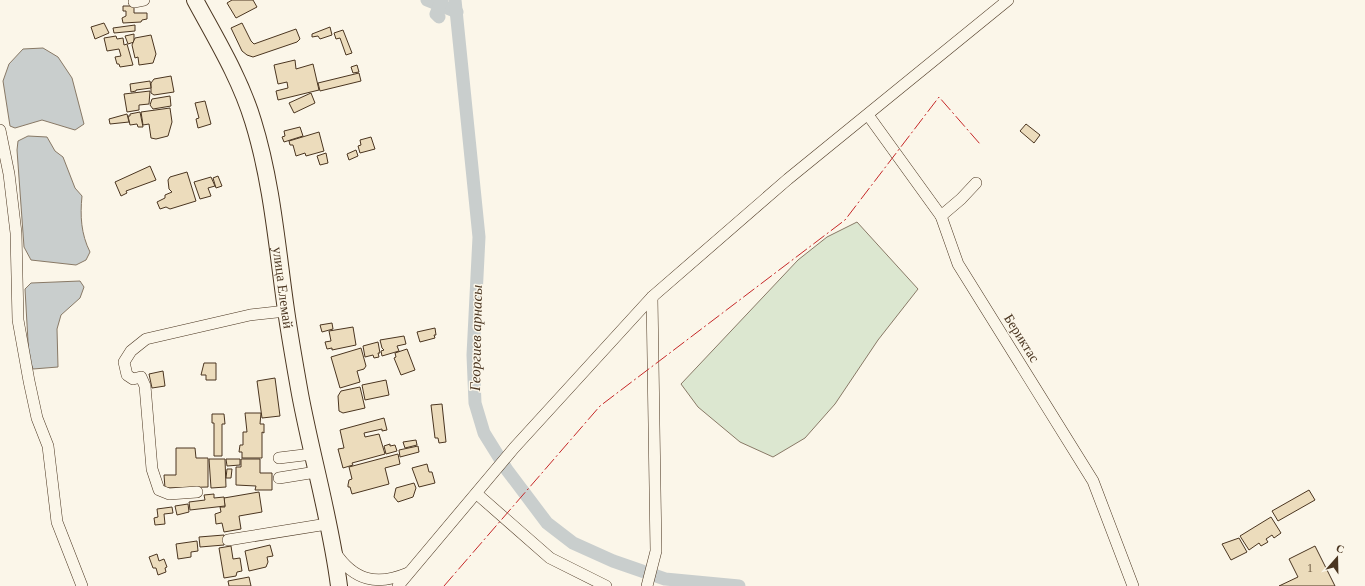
<svg xmlns="http://www.w3.org/2000/svg" width="1365" height="586" viewBox="0 0 1365 586" font-family="Georgia,serif">
	<rect width="100%" height="100%" fill="#fbf6e9"/>
	<!-- green -->
	<path fill="#dce7d0" stroke="#887966" d="M857,222L918,289L878,340L835,404L805,438L773,457L740,442L698,407L681,384L798,260L827,237Z"/>
	<!-- water -->
	<g fill="#c9cecd" stroke="#887966">
		<path d="M43,48L58,57L72,78L84,124L75,130L42,120L15,128L10,126L3,81L9,64L23,49Z"/>
		<path d="M28,136L47,137L55,151L63,157L75,188L82,196C80,216 81,234 90,252L86,260L76,265L31,260L24,247L17,150L18,141Z"/>
		<path d="M80,281L84,287L80,298L61,315L57,329L58,367L33,369L29,359L25,289L31,283Z"/>
	</g>
	<g fill="none" stroke-linecap="round" stroke-linejoin="round">
		<!-- canal -->
		<g stroke="#c9cecd" stroke-width="13">
			<path d="M427,0L457,12"/>
			<path d="M455,0L479,237L473,355L475,403L484,433L507,470L547,523L573,543L613,561L665,579L739,586"/>
			<path d="M439,17L436,14L442,0"/>
		</g>
	</g>
	<!-- building -->
	<g fill="#ecdcbc" stroke="#4a3520">
		<path d="M232,0H253L257,7L236,18L227,3Z"/>
		<path d="M123,6H134V13H147V19L142,20L141,22L123,23L122,18L126,16V11H123Z"/>
		<path d="M104,23L109,33L95,39L91,27Z"/>
		<path d="M242,23L251,41L254,44L296,29L300,39L297,42L253,57L247,55L242,51L231,28Z"/>
		<path d="M135,25V31L114,33L113,28Z"/>
		<path d="M330,27L332,35L320,39L318,36L312,37V34Z"/>
		<path d="M343,30L352,53L346,55L340,38L336,39L334,33Z"/>
		<path d="M134,34V42L128,44L125,36Z"/>
		<path d="M151,35L156,54L153,63L139,65L138,57L135,58L132,45L135,38Z"/>
		<path d="M116,36L117,39L123,38L124,45L127,44L133,65L120,67L119,64H117L115,57L121,56L119,49L107,51L104,38Z"/>
		<path d="M295,60L296,69L313,64L319,90L278,100L276,91L288,88L287,82L278,84L274,65Z"/>
		<path d="M357,65L359,72L353,73L351,67Z"/>
		<path d="M359,73L361,81L320,91L318,83Z"/>
		<path d="M171,76L174,92L154,95L151,93V83L154,79Z"/>
		<path d="M150,81L151,88L136,90V91L131,92L130,84Z"/>
		<path d="M150,91L149,104L139,105V110L127,112L124,94Z"/>
		<path d="M311,93L315,103L294,113L289,103Z"/>
		<path d="M170,96L171,106L153,109L150,105L152,99Z"/>
		<path d="M205,101L211,124L198,128L196,119L199,118L195,103Z"/>
		<path d="M170,108L172,122L168,136L156,139L151,138L149,124L143,125L141,112Z"/>
		<path d="M140,112L143,127H138L137,124L130,125L128,116H130V114Z"/>
		<path d="M127,114L129,122L110,124L109,119Z"/>
		<path d="M1026,124L1040,135L1034,143L1020,131Z"/>
		<path d="M300,127L303,136L284,142L282,137L285,136L284,131Z"/>
		<path d="M319,132L324,151L306,156L305,153L296,156L293,145H290L289,141Z"/>
		<path d="M371,137L375,149L360,153L358,146L361,145L360,140Z"/>
		<path d="M356,150L358,156L349,160L347,154Z"/>
		<path d="M326,153L328,163L320,165L317,156Z"/>
		<path d="M150,166L156,180L126,191L127,193L121,196L115,182Z"/>
		<path d="M187,172L196,201L170,209L166,207L160,209L157,202L165,198V195L172,192L169,189L168,180L170,177Z"/>
		<path d="M218,176L222,186L216,188L213,178Z"/>
		<path d="M211,177L215,186L208,188L211,196L200,199L194,182Z"/>
		<path d="M332,323L333,329L322,332L320,325Z"/>
		<path d="M353,327L356,345L332,350V348L327,349L325,342L331,341L329,331Z"/>
		<path d="M435,328L436,335H434L435,338L420,342L417,332Z"/>
		<path d="M404,336L406,344L397,346L399,351L382,356L381,351L384,350L382,348L380,340Z"/>
		<path d="M378,342L380,353H378L379,357L374,358L373,355L365,357L363,346Z"/>
		<path d="M361,348L366,366L364,369L357,371L360,382L340,388L331,357Z"/>
		<path d="M407,349L415,370L401,375L394,358L396,357L395,353Z"/>
		<path d="M204,363H216V380H206V375H201Z"/>
		<path d="M163,371L165,386L152,388L149,374Z"/>
		<path d="M275,378L280,416L262,418L257,381Z"/>
		<path d="M386,380L389,395L365,400L362,385Z"/>
		<path d="M360,387L365,408L343,413L339,411L338,396L341,391Z"/>
		<path d="M442,404L446,442L439,443L438,438H435L431,405Z"/>
		<path d="M245,413H261L260,424H264V433L262,432V458H242V452H239L240,445H243V432H247Z"/>
		<path d="M212,414H224L225,424H222V456H214V423H212Z"/>
		<path d="M384,418L387,430L382,431V429L364,433L365,437L379,434L385,454L352,463L353,465L343,468L338,449L344,448L340,430Z"/>
		<path d="M416,440L417,445L405,448L403,442Z"/>
		<path d="M390,444V446L395,445L397,451L386,454L384,446Z"/>
		<path d="M418,446L419,452L400,457L399,450Z"/>
		<path d="M176,448H195L196,458H208V487L165,488L164,475H176Z"/>
		<path d="M398,454L400,464L385,468L389,484L352,494L350,487H348V485L349,480L352,479L349,467Z"/>
		<path d="M209,459H225L226,487L211,488Z"/>
		<path d="M226,459H240V465L227,466Z"/>
		<path d="M241,459H260V473H272V490H255L256,486L236,485V467H241Z"/>
		<path d="M427,464L429,472H432L435,483L419,487L412,468Z"/>
		<path d="M227,469H232L231,478H226Z"/>
		<path d="M414,483L416,488L413,497L398,502L394,497L396,488Z"/>
		<path d="M1309,490L1315,500L1278,521L1272,511Z"/>
		<path d="M259,492L262,512L239,516L241,529L224,532L222,523L216,524L215,514L221,512L220,507H225L224,498Z"/>
		<path d="M214,494V498L224,497L225,506L190,510L189,502L205,500L204,495Z"/>
		<path d="M188,504L189,512L177,515L175,506Z"/>
		<path d="M172,507L173,513L164,514L165,524L155,525L154,518L158,517L157,509Z"/>
		<path d="M1271,517L1281,533L1274,538L1272,535L1266,539L1268,542L1261,546L1259,543L1249,550L1240,536Z"/>
		<path d="M224,535V545L200,547L199,537Z"/>
		<path d="M1239,538L1247,552L1231,560L1222,544Z"/>
		<path d="M197,541L198,551L191,552V557L178,559L176,544Z"/>
		<path d="M270,545L273,556L267,557L268,562L266,567L249,571L245,551Z"/>
		<path d="M231,546L233,559L240,558L242,571L237,572L236,576L224,578L219,548Z"/>
		<path d="M1315,546L1335,586H1279L1298,577L1289,559Z"/>
		<path d="M157,554L159,561L164,559L167,567L165,568L166,572L158,575L156,568H153L149,557Z"/>
		<path d="M249,577L251,586H229L228,581Z"/>
	</g>
	<g fill="none" stroke-linecap="round" stroke-linejoin="round">
		<defs>
			<g id="street">
				<path d="M134,2L144,0"/>
				<path d="M868,115L941,216L958,264L1093,481L1133,586"/>
				<path d="M0,130L9,174L16,233L18,320L29,381L37,418L48,446L57,522L82,586"/>
				<path d="M941,216L961,199L976,183"/>
				<path d="M279,458L312,454"/>
				<path d="M279,478L316,472"/>
				<path d="M197,492L169,494L159,490L152,469L145,386L141,377L133,379L127,375L124,362L131,351L146,339L250,315L286,311"/>
				<path d="M477,494L550,558L606,586"/>
				<path d="M228,540L327,524"/>
				<path d="M335,552C354,581 377,586 408,573"/>
				<path d="M398,586L514,448L652,297L788,179L1008,0"/>
				<path d="M647,586L656,551L652,297"/>
			</g>
			<g id="secondary">
				<path id="s1" d="M195,0C216,39 240,78 253,121C272,182 277,247 286,310C290,338 295,366 300,394C312,458 331,522 339,586"/>
			</g>
		</defs>
		<!-- street casing -->
		<use href="#street" stroke="#4a3520" stroke-width="12"/>
		<!-- secondary casing -->
		<use href="#secondary" stroke="#4a3520" stroke-width="18"/>
		<!-- street -->
		<use href="#street" stroke="#fbf6e9" stroke-width="11"/>
		<!-- secondary -->
		<use href="#secondary" stroke="#fbf6e9" stroke-width="16"/>
		<!-- power -->
		<path stroke="#c62828" stroke-width="1" stroke-dasharray="14 3 2 3" stroke-linecap="butt" d="M444,586L600,406L845,220L939,97L980,144"/>
	</g>
	<g text-anchor="middle" stroke-width="3" stroke-linejoin="round" paint-order="stroke">
		<!-- number labels -->
		<g font-size="12" fill="#725f47">
			<text x="1310" y="572">1</text>
		</g>
		<!-- street labels -->
		<g font-size="14" fill="#4a3520" stroke="#fbf6e9">
			<text dy="5" stroke="none"><textPath href="#s1" startOffset="304">улица Елемай</textPath></text>
			<text transform="translate(1022 338) rotate(58)" y="5">Бериктас</text>
		</g>
		<!-- water labels -->
		<g font-size="15" font-style="italic" fill="#4a3520" stroke="#fbf6e9">
			<text transform="translate(476 338) rotate(-89)" y="5">Георгиев арнасы</text>
		</g>
	</g>
	<!-- north arrow -->
	<g transform="translate(1337 558) rotate(20)" stroke="#fbf6e9" stroke-width="3" paint-order="stroke">
	<path d="M0-3L7 15L0 10L-7 15Z" fill="#4a3520"/>
	<text y="-6" font-size="11" font-weight="bold" text-anchor="middle" fill="#4a3520">С</text>
	</g>
</svg>
